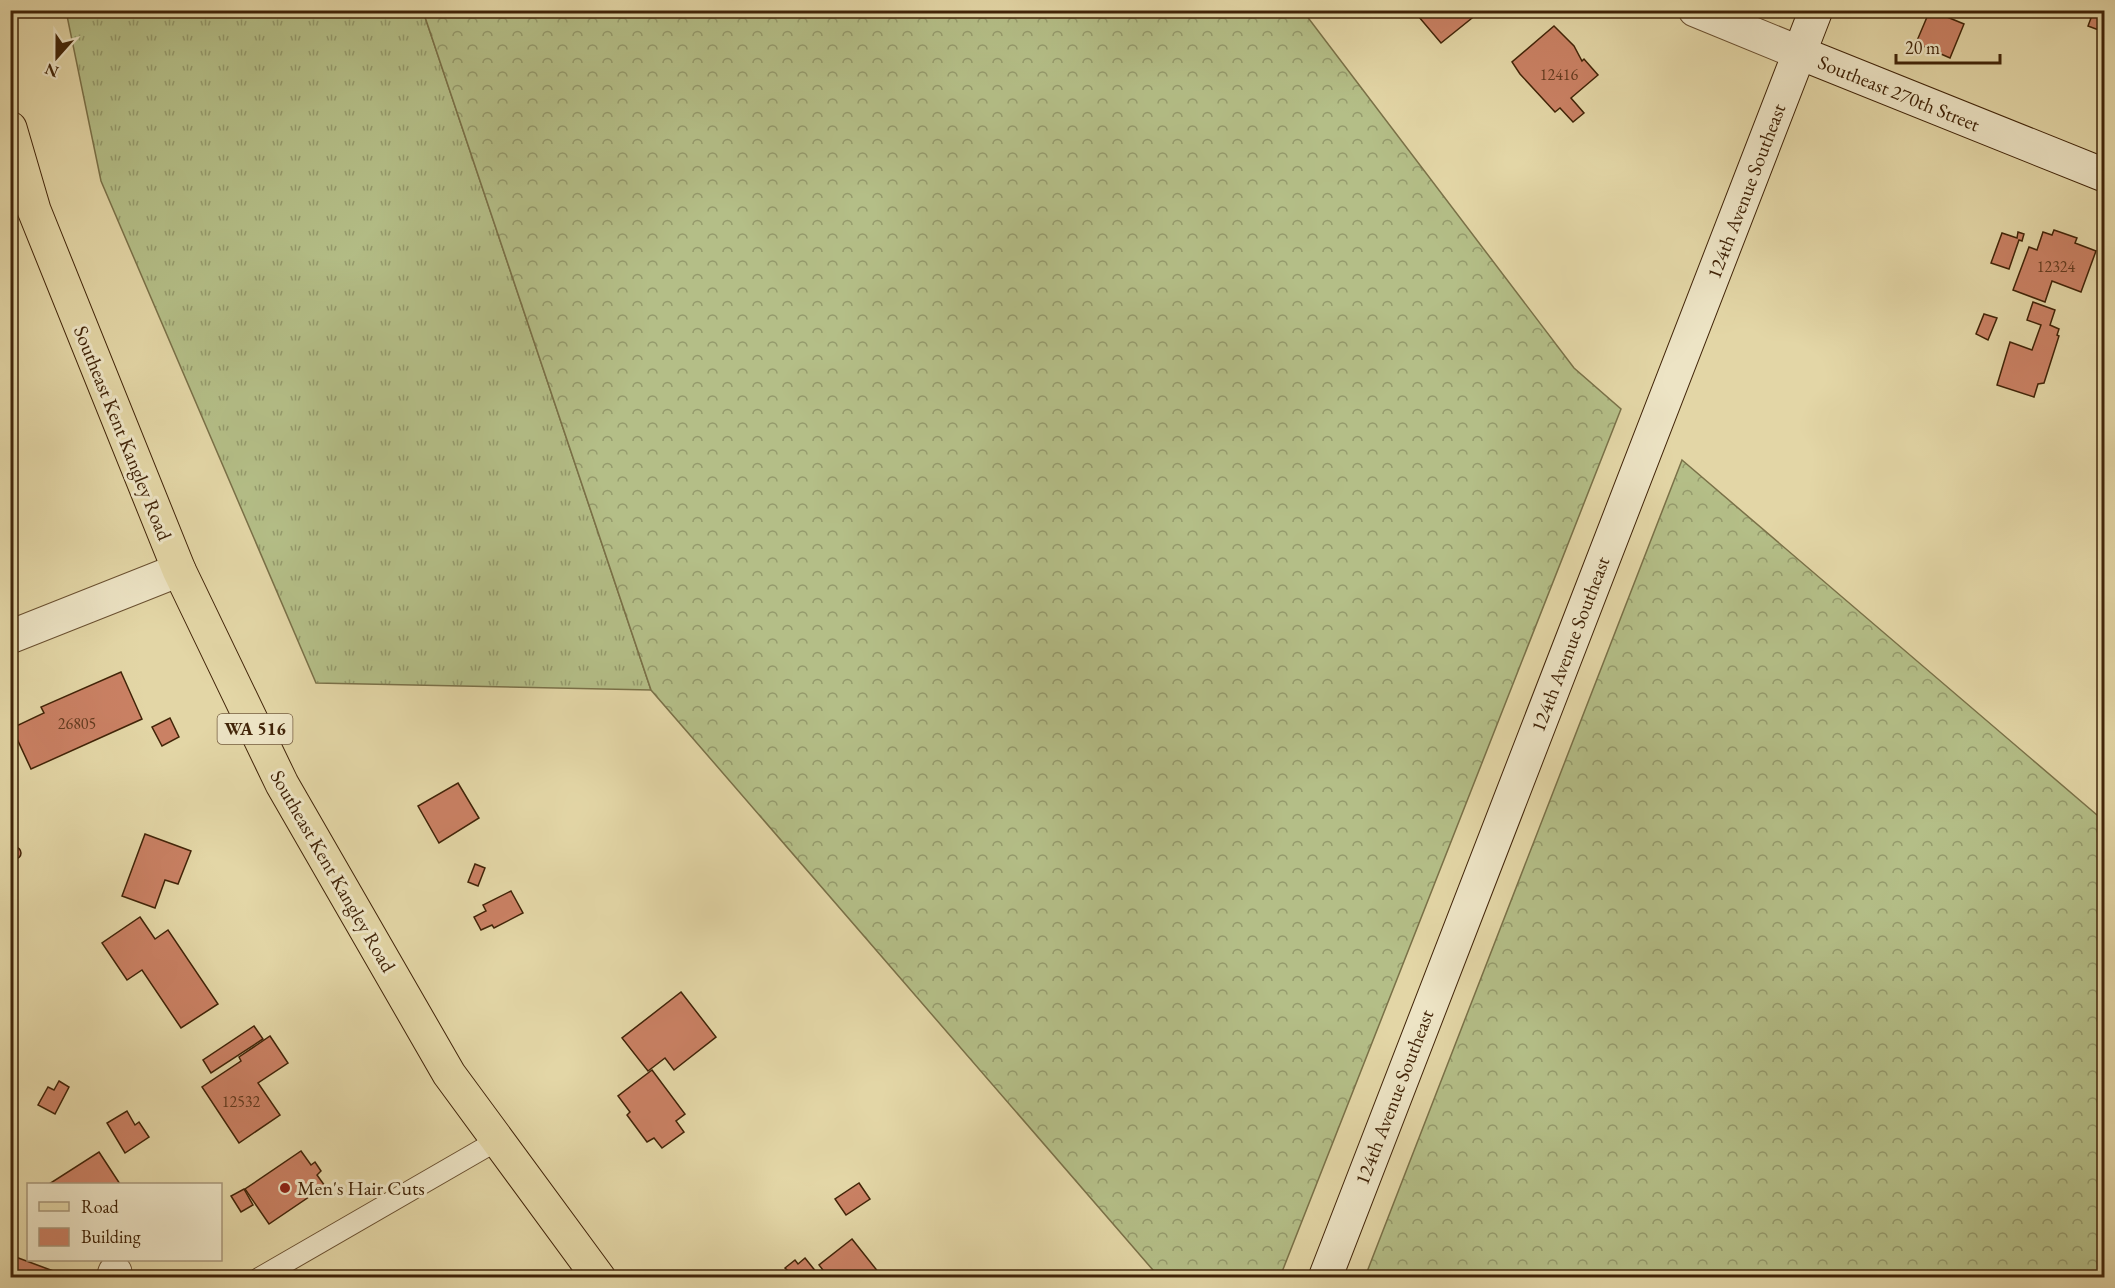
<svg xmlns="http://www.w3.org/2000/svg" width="2115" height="1288" viewBox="0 0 2115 1288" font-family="'EB Garamond',serif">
	<defs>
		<pattern id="grass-tufts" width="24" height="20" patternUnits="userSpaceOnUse" patternTransform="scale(1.5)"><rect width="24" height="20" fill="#b4be87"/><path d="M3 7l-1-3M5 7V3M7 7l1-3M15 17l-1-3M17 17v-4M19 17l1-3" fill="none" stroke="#949a6c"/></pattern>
		<pattern id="forest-crowns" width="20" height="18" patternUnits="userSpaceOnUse" patternTransform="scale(1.5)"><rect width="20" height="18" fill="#b4be87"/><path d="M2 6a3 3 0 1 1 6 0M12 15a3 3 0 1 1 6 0" fill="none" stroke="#949a6c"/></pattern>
	</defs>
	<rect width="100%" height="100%" fill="#e3d6a6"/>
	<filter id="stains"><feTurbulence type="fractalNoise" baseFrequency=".00333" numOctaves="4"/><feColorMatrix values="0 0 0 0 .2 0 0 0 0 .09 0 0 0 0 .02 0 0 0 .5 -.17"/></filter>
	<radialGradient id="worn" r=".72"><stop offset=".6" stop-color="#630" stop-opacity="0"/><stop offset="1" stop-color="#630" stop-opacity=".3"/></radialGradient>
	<!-- grass -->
	<path fill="url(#grass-tufts)" stroke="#7a7148" stroke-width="1.5" d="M66,11H423L651,690L316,683L101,181Z"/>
	<!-- forest -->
	<g fill="url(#forest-crowns)" stroke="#7a7148" stroke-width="1.5">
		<path d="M423,11H1303L1574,368L1621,409L1280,1277H1159L651,690Z"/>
		<path d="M1682,460L2104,821V1277H1365Z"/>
	</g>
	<!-- building -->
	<g fill="#ca8164" stroke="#412408" stroke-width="1.5">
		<path d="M1413,10H1482L1441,43Z"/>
		<path d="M1930,10L1964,24L1950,58L1916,43Z"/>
		<path d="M2070,10H2104V32L2088,26L2091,18Z"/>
		<path d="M1554,26L1574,46L1582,61L1584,59L1598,75L1571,98L1584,113L1573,122L1560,108L1555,112L1520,74L1512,62Z"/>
		<path d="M2054,230L2077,238L2075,243L2096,251L2081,292L2052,281L2045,302L2013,290L2029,247L2037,250L2043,232L2052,235Z"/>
		<path d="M2018,232L2024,234L2022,241L2019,240L2009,269L1991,263L2002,233L2017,238Z"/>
		<path d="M2033,302L2055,310L2050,325L2059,329L2057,335L2059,336L2044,383L2038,384L2034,397L1997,385L2010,342L2032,350L2041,325L2027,320Z"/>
		<path d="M1984,314L1997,318L1988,340L1976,334Z"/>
		<path d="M121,672L142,719L31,769L12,728L44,713L41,707Z"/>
		<path d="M170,718L179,737L162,746L152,727Z"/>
		<path d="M458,783L479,818L439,843L418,806Z"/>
		<path d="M145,834L191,851L178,884L165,880L155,908L122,896Z"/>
		<circle cx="15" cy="853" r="6"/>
		<path d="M475,864L485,868L478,886L468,882Z"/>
		<path d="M511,891L523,913L494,928L492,925L481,930L474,917L486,911L483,905Z"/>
		<path d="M140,917L155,939L168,930L218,1004L181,1028L142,970L127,980L102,943Z"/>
		<path d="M681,992L716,1037L674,1070L665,1058L648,1071L622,1038Z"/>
		<path d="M254,1026L263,1039L211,1073L203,1060Z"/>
		<path d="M270,1036L288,1063L258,1083L280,1115L239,1143L202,1087L241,1061L239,1057Z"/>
		<path d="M652,1070L685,1114L676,1121L684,1132L662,1148L654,1138L647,1142L627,1115L630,1112L618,1096Z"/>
		<path d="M59,1081L69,1087L55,1114L38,1105L48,1087L54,1090Z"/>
		<path d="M127,1111L135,1125L139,1122L149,1137L125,1153L107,1123Z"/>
		<path d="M301,1151L311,1165L315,1162L321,1171L317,1175L325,1186L269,1224L245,1189Z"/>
		<path d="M99,1152L120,1184H49Z"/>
		<path d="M859,1183L870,1199L846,1215L835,1199Z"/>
		<path d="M244,1189L253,1205L241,1212L231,1196Z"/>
		<path d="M852,1239L883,1278H829L819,1265Z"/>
		<path d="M13,1256L56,1272L54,1278H10Z"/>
		<path d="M805,1258L821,1278H781L788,1271L785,1268L795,1260L798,1264Z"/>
	</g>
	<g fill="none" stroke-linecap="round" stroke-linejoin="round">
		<defs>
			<path id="lane" d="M259,1278L498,1140"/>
			<g id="street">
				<path d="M1695,10L1800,53"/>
				<path d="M10,637L179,570"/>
				<path d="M113,1278L115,1272"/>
			</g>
			<g id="secondary">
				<path d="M1800,53L2104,175"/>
				<path d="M1325,1278L1816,10"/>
			</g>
			<path id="primary" d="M10,128L34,210L179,570L282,784L449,1074L599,1278"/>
		</defs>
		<!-- lane casing -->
		<use href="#lane" stroke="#6a5030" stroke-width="22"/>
		<!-- street casing -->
		<use href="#street" stroke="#6a5030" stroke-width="35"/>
		<!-- secondary casing -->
		<use href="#secondary" stroke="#412408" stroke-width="35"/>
		<!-- primary casing -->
		<use href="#primary" stroke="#412408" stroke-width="35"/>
		<!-- lane -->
		<use href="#lane" stroke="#ede4c5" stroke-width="20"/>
		<!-- street -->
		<use href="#street" stroke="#ede4c5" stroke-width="33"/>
		<!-- secondary -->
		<use href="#secondary" stroke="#ede4c5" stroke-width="33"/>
		<!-- primary -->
		<use href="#primary" stroke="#e3d6a6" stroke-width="33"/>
	</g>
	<!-- markers -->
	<circle fill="#8f2418" stroke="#ede4c5" stroke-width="2" cx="285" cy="1188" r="6"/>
	<g text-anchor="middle" stroke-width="6" stroke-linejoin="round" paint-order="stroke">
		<!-- number labels -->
		<g font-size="16" fill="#633b1f">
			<text x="1559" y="80">12416</text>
			<text x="2056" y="272">12324</text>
			<text x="77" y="729">26805</text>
			<text x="241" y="1107">12532</text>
		</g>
		<!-- shield labels -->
		<rect fill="#ede4c5" stroke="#755e41" stroke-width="1.5" x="217.5" y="714" width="75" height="30" rx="4.5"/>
		<g font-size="18" font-weight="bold" fill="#412408">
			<text x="255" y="735">WA 516</text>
		</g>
		<!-- street labels -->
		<g font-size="20" fill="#412408" stroke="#ede4c5">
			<text transform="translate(1899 93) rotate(22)" y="7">Southeast 270th Street</text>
			<text transform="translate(1746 191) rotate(-69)" y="7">124th Avenue Southeast</text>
			<text transform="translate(123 433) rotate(68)" y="7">Southeast Kent Kangley Road</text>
			<text transform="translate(1570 644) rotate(-69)" y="7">124th Avenue Southeast</text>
			<text transform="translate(333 871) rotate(60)" y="7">Southeast Kent Kangley Road</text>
			<text transform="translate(1394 1097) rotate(-69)" y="7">124th Avenue Southeast</text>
		</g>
		<!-- poi labels -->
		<g font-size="20" fill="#412408" stroke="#ede4c5" text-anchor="start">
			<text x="297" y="1195">Men's Hair Cuts</text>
		</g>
	</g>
	<!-- margin -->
	<rect width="2115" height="1288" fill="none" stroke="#e3d6a6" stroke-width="36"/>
	<rect x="12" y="12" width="2091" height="1264" fill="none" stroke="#412408" stroke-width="3"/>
	<rect x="18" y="18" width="2079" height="1252" fill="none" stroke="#412408" stroke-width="1.5"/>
	<!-- legend -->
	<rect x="27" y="1183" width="195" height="78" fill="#ede4c5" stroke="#a89779" stroke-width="1.5"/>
	<rect x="39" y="1202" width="30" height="9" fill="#e3d6a6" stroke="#a89779" stroke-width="1.5"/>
	<text x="81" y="1213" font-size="18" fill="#412408">Road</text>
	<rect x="39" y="1228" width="30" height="18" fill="#ca8164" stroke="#a89779" stroke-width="1.5"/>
	<text x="81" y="1243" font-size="18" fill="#412408">Building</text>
	<!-- north arrow -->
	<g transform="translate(57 57) rotate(201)" stroke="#ede4c5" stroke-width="4.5" paint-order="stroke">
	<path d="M0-4.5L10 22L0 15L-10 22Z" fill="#412408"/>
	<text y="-9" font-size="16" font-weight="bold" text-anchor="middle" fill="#412408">N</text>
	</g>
	<!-- scale -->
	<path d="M1896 54v9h104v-9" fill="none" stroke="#412408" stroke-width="3"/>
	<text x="1905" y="54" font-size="18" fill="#412408" stroke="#ede4c5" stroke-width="4.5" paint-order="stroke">20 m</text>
	<rect width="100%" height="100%" filter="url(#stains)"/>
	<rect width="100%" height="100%" fill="url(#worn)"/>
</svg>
